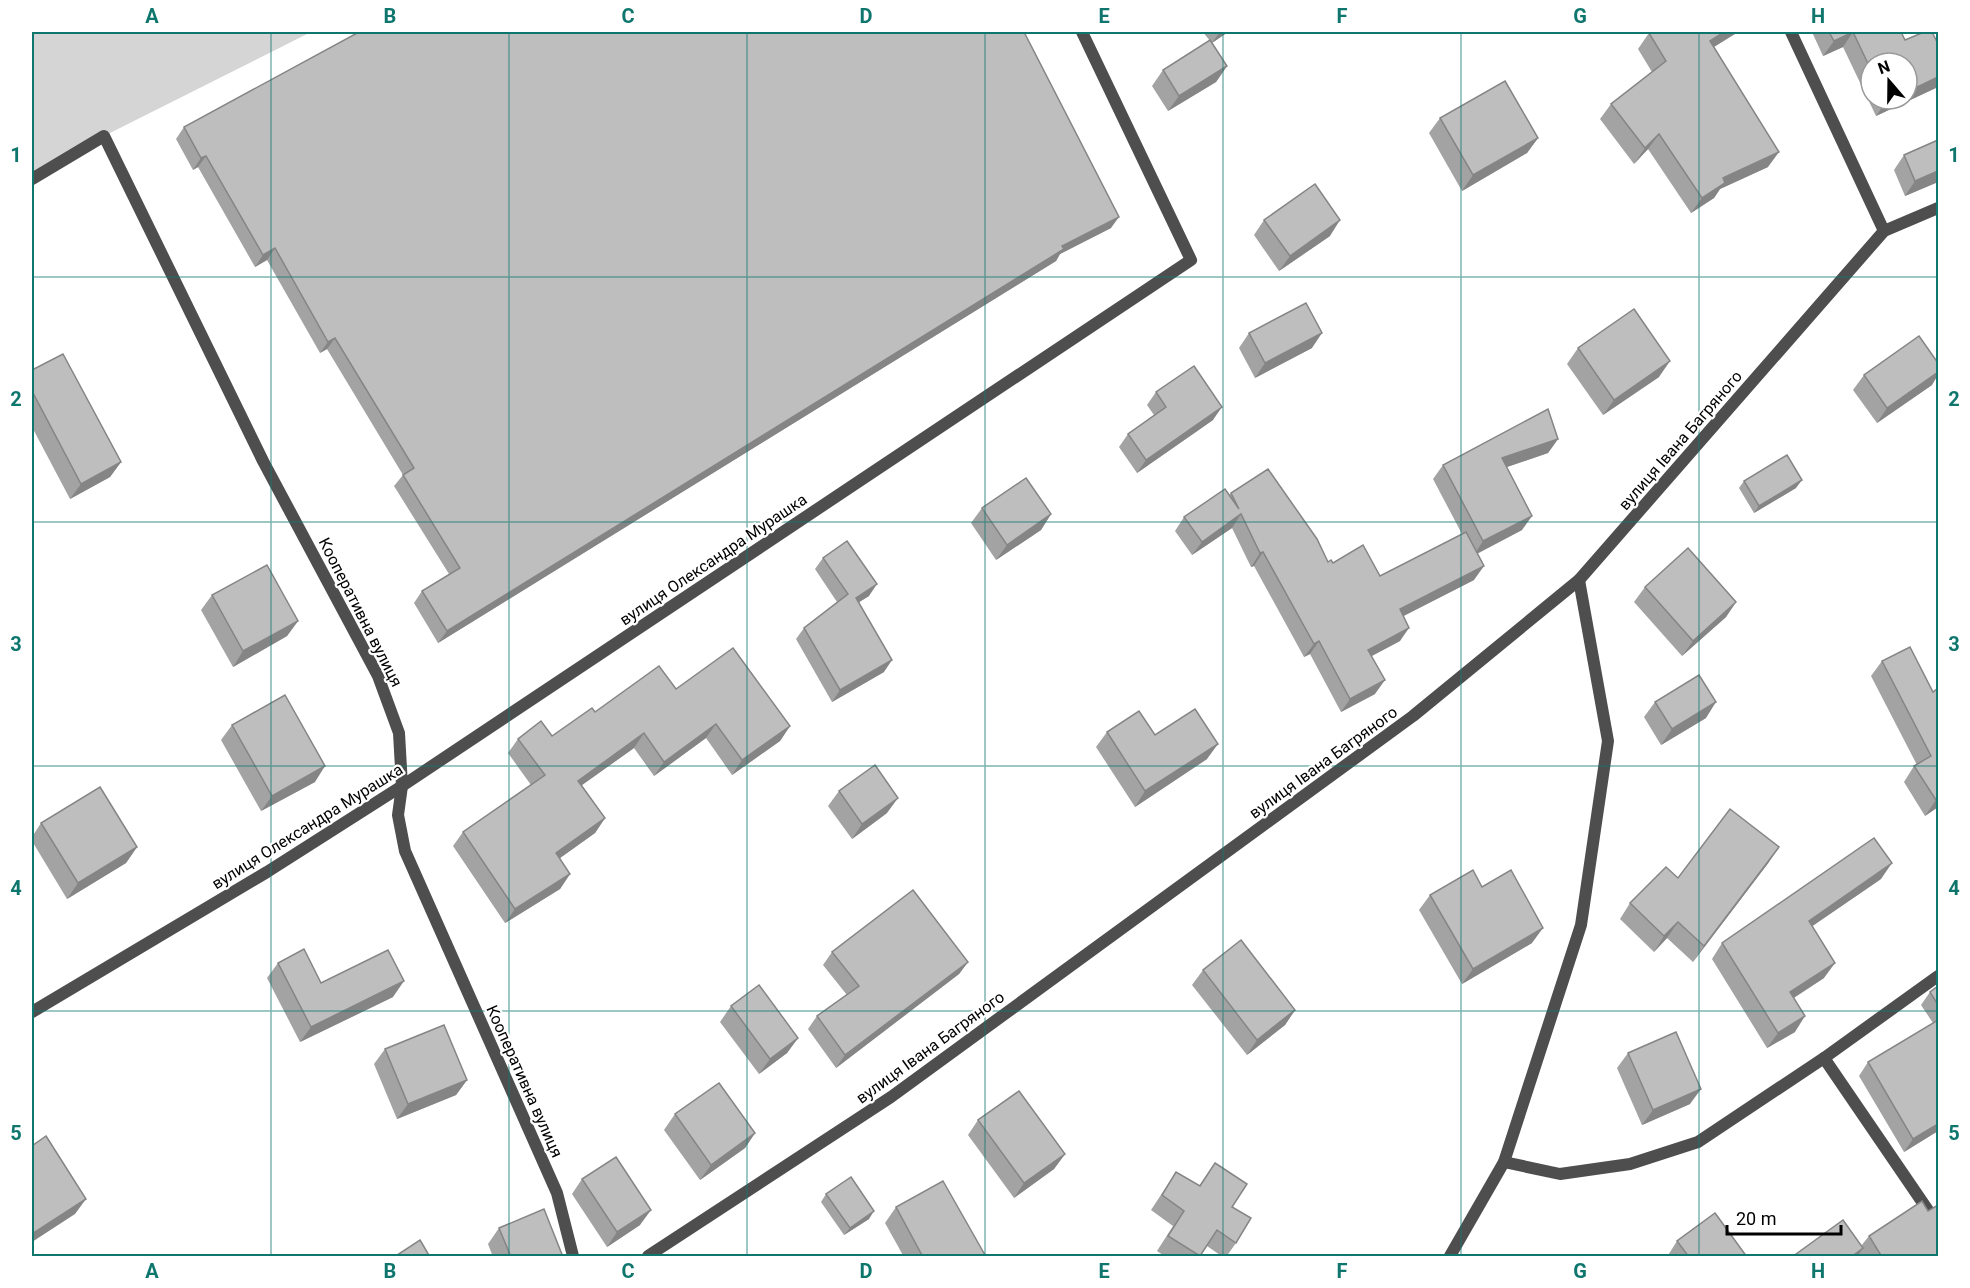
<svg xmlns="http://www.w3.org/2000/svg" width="1970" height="1288" viewBox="0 0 1970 1288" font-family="Roboto,sans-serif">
	<rect width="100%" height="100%" fill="#fff"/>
	<!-- green -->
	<path fill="#d5d5d5" d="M32,32H311L104,136L32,179Z"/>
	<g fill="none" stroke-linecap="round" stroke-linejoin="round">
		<!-- minor -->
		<g stroke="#4e4e4e" stroke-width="12">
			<path d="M1791,32L1884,231"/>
			<path d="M32,179L104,136L263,461L378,676L399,733L402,786L398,815L405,851L557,1193L573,1256"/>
			<path d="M32,1012L267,872L402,786L1191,260L1082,32"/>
			<path d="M1824,1058L1938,1225"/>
			<path d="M1504,1162L1560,1174L1630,1164L1698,1142L1824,1058L1938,976"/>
			<path d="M648,1256L891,1097L1413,716L1579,580L1884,231L1938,208"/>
			<path d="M1450,1256L1504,1162L1581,925L1608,741L1579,580"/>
		</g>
	</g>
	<!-- wall -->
	<g fill="#a3a3a3" fill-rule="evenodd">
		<path d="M1203,32H1228L1212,43L1227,66L1216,82L1168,111L1152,86L1163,70L1210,41Z"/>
		<path d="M1738,32L1714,47L1768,167L1720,189L1714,198L1691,213L1648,149L1634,164L1600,119L1611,104L1652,72L1638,49L1649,33Z"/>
		<path d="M1812,32H1901L1905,40L1938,44V87L1876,116L1843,47L1823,56ZM1871,63L1907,99H1871Z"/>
		<path d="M1440,118L1538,138L1527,153L1462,191L1429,133Z"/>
		<path d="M184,127L1111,228L1060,254L1056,261L438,643L414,603L422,591L449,574L394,486L403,475L327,349L320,353L267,260L255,267L198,167L193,170L176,139Z"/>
		<path d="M1938,140V182L1905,196L1894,170L1904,155Z"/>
		<path d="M1264,220L1330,236L1279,271L1254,235Z"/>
		<path d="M1249,333L1312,348L1255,378L1239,348Z"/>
		<path d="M1578,348L1659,377L1603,415L1567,364Z"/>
		<path d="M32,370L121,462L110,477L70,499L32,427Z"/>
		<path d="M1864,375L1932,385L1877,423L1853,390Z"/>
		<path d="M1156,392L1213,420L1137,473L1119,447L1128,434L1154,415L1147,405Z"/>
		<path d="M1558,439L1548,453L1507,467L1522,530L1477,554L1474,580L1403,616L1400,641L1372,656L1375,694L1341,712L1310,654L1304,657L1254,566L1251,567L1232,528L1192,555L1175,531L1184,517L1229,495L1231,493L1328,562L1380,576L1462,534L1433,479L1443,465Z"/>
		<path d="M1744,481L1796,488L1754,513L1739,488Z"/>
		<path d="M982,508L1051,514L1041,530L996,560L971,523Z"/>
		<path d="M823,558L869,596L859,602L884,672L832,702L796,639L804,628L837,602L815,569Z"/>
		<path d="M1645,587L1736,602L1726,617L1682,656L1634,602Z"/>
		<path d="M212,595L298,621L287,636L233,667L201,610Z"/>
		<path d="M1882,661L1933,692L1938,807L1925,816L1904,782L1914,766L1917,765L1871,676Z"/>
		<path d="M676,689L790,726L780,741L732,775L706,738L654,776L634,748L582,785L605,818L595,833L560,858L570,874L560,889L505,923L453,846L463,832L531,785L508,753L518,739L552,736L595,712Z"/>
		<path d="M1655,702L1706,718L1661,745L1644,717Z"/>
		<path d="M232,725L315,782L261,811L221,740Z"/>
		<path d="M1107,732L1155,735L1207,759L1135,807L1096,747Z"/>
		<path d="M839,791L887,813L852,839L828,806Z"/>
		<path d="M41,823L137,847L126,863L67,899L32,841V837Z"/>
		<path d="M1769,862L1693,962L1667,938L1654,952L1620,919L1630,903Z"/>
		<path d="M1881,879L1812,926L1824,978L1794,998L1795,1032L1767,1048L1712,959L1722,943Z"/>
		<path d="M1482,887L1532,943L1462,984L1419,910L1430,895Z"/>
		<path d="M832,952L968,962L959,974L836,1068L808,1029L817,1016L847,995L823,965Z"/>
		<path d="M278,963L321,983L393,997L300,1042L267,978Z"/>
		<path d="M1203,970L1295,1010L1285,1025L1247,1055L1192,985Z"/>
		<path d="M1938,986V1131L1904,1152L1859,1076L1868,1062L1933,1023L1921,1005L1930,992Z"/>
		<path d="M731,1006L798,1038L787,1053L759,1074L720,1022Z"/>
		<path d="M385,1049L467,1080L456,1095L397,1119L374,1064Z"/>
		<path d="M1628,1053L1690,1104L1642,1125L1617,1068Z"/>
		<path d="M675,1114L755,1133L745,1148L700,1180L664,1130Z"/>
		<path d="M978,1120L1065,1154L1054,1169L1014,1198L968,1135Z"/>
		<path d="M1215,1163L1232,1207L1236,1243L1226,1257H1223L1207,1246L1200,1257H1166L1157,1251L1173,1226L1151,1210L1176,1172L1199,1186Z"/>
		<path d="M582,1179L640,1225L607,1247L572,1194Z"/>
		<path d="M826,1194L869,1219L844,1235L821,1202Z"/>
		<path d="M896,1207L985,1257H904L885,1223Z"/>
		<path d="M499,1228L563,1257H493L488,1244Z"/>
		<path d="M1869,1236L1938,1257H1857L1861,1246Z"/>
		<path d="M1677,1241L1747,1257H1667Z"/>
	</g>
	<!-- shaded-wall -->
	<g fill="#858585">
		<path d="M1220,32H1228L1212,43Z"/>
		<path d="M1724,32H1738L1699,56L1710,41Z"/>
		<path d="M1853,32L1843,47L1823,56L1834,41Z"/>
		<path d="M1227,66L1216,82L1168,111L1179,96Z"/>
		<path d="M1938,77V87L1876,116L1886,102L1892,99H1907V92Z"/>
		<path d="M1659,134L1648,149L1634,164L1645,148Z"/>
		<path d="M1538,138L1527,153L1462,191L1473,175Z"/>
		<path d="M1779,152L1768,167L1720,189L1714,198L1691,213L1702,198L1723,178Z"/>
		<path d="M206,156L198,167L193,170L201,158Z"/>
		<path d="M1938,171V182L1905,196L1915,181Z"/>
		<path d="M1119,217L1111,228L1060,254L1056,261L438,643L447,631L1062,246Z"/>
		<path d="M1340,220L1330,236L1279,271L1290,256Z"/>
		<path d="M275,248L267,260L255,267L263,255Z"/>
		<path d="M1322,333L1312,348L1255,378L1265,363Z"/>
		<path d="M335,338L327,349L320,353L328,342Z"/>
		<path d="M1670,361L1659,377L1603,415L1614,400Z"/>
		<path d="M1938,372V375L1932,385L1877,423L1887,408Z"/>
		<path d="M1222,407L1213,420L1137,473L1146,460Z"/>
		<path d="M1558,439L1548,453L1492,472L1502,458Z"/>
		<path d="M121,462L110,477L70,499L81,484Z"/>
		<path d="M1802,480L1796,488L1754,513L1759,506Z"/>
		<path d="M1051,514L1041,530L996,560L1007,545Z"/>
		<path d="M1241,514L1232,528L1192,555L1202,542Z"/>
		<path d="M1532,516L1522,530L1474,555L1483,541Z"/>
		<path d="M1263,552L1254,566L1251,567L1260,553Z"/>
		<path d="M1484,566L1474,580L1390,623L1400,609Z"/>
		<path d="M877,584L869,596L848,609L856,598Z"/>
		<path d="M1736,602L1726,617L1682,656L1693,641Z"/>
		<path d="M298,621L287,636L233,667L243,651Z"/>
		<path d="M1409,628L1400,641L1358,663L1368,650Z"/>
		<path d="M1319,641L1310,654L1304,657L1314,644Z"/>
		<path d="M892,660L884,672L832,702L840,690Z"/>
		<path d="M1385,680L1375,694L1341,712L1350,699Z"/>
		<path d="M1716,702L1706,718L1661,745L1672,729Z"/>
		<path d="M716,724L706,738L654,776L664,762Z"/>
		<path d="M790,726L780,741L732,775L742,760Z"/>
		<path d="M644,733L634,748L568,795L578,781Z"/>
		<path d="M1218,744L1207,759L1135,807L1145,791Z"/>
		<path d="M325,766L315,782L261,811L272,796Z"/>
		<path d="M898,798L887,813L852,839L862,824Z"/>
		<path d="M1938,799V807L1925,816L1936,800Z"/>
		<path d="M605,818L595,833L546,868L556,853Z"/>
		<path d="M137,847L126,863L67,899L78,883Z"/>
		<path d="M1779,847L1769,862L1693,962L1704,946Z"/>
		<path d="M1892,863L1881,879L1798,936L1809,921Z"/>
		<path d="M570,874L560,889L505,923L515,909Z"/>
		<path d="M1678,922L1667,938L1654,952L1664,936Z"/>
		<path d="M1543,928L1532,943L1462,984L1473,969Z"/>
		<path d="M968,962L959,974L836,1068L845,1055Z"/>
		<path d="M1835,963L1824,978L1779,1007L1790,992Z"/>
		<path d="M404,981L393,997L300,1042L311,1027Z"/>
		<path d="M1295,1010L1285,1025L1247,1055L1257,1040Z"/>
		<path d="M1805,1016L1795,1032L1767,1048L1778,1033Z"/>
		<path d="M798,1038L787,1053L759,1074L770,1059Z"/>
		<path d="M467,1080L456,1095L397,1119L408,1104Z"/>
		<path d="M1701,1089L1690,1104L1642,1125L1653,1110Z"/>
		<path d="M1938,1124V1131L1904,1152L1913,1139Z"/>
		<path d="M755,1133L745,1148L700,1180L711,1165Z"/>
		<path d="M1065,1154L1054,1169L1014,1198L1024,1183Z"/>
		<path d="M86,1199L75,1214L32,1242V1234Z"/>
		<path d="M651,1210L640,1225L607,1247L617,1232Z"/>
		<path d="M874,1211L869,1219L844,1235L850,1228Z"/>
		<path d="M1863,1248L1857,1257H1851Z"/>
	</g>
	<!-- building -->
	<g fill="#bebebe" stroke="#858585" stroke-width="1.5">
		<path d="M359,32H1024L1119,217L1062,246L1064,249L447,631L422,591L460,568L403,475L414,468L335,338L328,342L275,248L263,255L206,156L201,158L184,127Z"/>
		<path d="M1651,32H1724L1710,41L1779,152L1723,178L1725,183L1702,198L1659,134L1645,148L1611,104L1666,61L1649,33Z"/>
		<path d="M1829,32H1901L1905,40L1924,32H1932L1938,44V77L1907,92V63H1871V70L1853,32L1834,41Z"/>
		<path d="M1210,40L1227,66L1179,96L1163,70Z"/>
		<path d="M1505,81L1538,138L1473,175L1440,118Z"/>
		<path d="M1938,140V171L1915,181L1904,155Z"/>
		<path d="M1315,184L1340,220L1290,256L1264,220Z"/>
		<path d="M1306,303L1322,333L1265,363L1249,333Z"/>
		<path d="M1634,309L1670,361L1614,400L1578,348Z"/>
		<path d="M1919,336L1938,363V372L1887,408L1864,375Z"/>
		<path d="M63,354L121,462L81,484L32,391V370Z"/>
		<path d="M1194,366L1222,407L1146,460L1128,434L1166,407L1156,392Z"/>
		<path d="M1548,409L1558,439L1502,458L1532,516L1483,541L1443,465Z"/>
		<path d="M1787,455L1802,480L1759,506L1744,481Z"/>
		<path d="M1268,469L1317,539L1328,562L1331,560L1333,563L1363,545L1380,576L1466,532L1484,566L1400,609L1409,628L1368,650L1385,680L1350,699L1319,641L1314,644L1263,552L1260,553L1241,514L1202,542L1184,517L1225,489L1239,509L1231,493Z"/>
		<path d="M1026,478L1051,514L1007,545L982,508Z"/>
		<path d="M847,541L877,584L856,598L892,660L840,690L804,628L848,594L823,558Z"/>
		<path d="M1688,548L1736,602L1693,641L1645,587Z"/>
		<path d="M267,565L298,621L243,651L212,595Z"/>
		<path d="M1910,647L1933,692L1938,688V799L1936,800L1914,766L1931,756L1882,661Z"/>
		<path d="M733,648L790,726L742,760L716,724L664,762L644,733L578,781L605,818L556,853L570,874L515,909L463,832L545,775L518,739L541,721L552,736L592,708L595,712L659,666L676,689Z"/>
		<path d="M1699,675L1716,702L1672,729L1655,702Z"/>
		<path d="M285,695L325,766L272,796L232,725Z"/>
		<path d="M1195,709L1218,744L1145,791L1107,732L1139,711L1155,735Z"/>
		<path d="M875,765L898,798L862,824L839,791Z"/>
		<path d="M100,787L137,847L78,883L41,823Z"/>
		<path d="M1730,809L1779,847L1704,946L1678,922L1664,936L1630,903L1666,867L1678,878Z"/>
		<path d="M1874,838L1892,863L1809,921L1835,963L1790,992L1805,1016L1778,1033L1722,943Z"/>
		<path d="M1473,870L1482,887L1511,870L1543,928L1473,969L1430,895Z"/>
		<path d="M913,890L968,962L845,1055L817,1016L859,986L832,952Z"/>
		<path d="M1241,940L1295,1010L1257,1040L1203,970Z"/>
		<path d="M304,949L321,983L388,950L404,981L311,1027L278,963Z"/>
		<path d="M759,985L798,1038L770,1059L731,1006Z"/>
		<path d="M1938,986V1005L1930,992Z"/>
		<path d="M1938,1020V1124L1913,1139L1868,1062Z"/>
		<path d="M444,1025L467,1080L408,1104L385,1049Z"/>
		<path d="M1676,1032L1701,1089L1653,1110L1628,1053Z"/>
		<path d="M719,1083L755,1133L711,1165L675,1114Z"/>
		<path d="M1019,1091L1065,1154L1024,1183L978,1120Z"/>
		<path d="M46,1136L86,1199L32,1234V1146Z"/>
		<path d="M616,1157L651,1210L617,1232L582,1179Z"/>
		<path d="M1215,1163L1247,1184L1232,1207L1251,1218L1236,1243L1217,1230L1200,1256L1168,1236L1184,1211L1162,1195L1176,1172L1200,1186Z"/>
		<path d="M851,1177L874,1211L850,1228L826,1194Z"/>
		<path d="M943,1181L985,1255L984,1257H923L896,1207Z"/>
		<path d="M1922,1201L1928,1211L1938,1205V1257H1882L1869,1236Z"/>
		<path d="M544,1209L563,1257H511L499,1228Z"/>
		<path d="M1715,1213L1747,1257H1689L1677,1241Z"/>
		<path d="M1843,1220L1863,1248L1851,1257H1792Z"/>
		<path d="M420,1240L430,1257H394Z"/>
	</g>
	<!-- grid -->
	<path fill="none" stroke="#0f766e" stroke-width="1.5" stroke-opacity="0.55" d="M271,32V1256M509,32V1256M747,32V1256M985,32V1256M1223,32V1256M1461,32V1256M1699,32V1256M32,277H1938M32,522H1938M32,766H1938M32,1011H1938"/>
	<g text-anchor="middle" stroke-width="4.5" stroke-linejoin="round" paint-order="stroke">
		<!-- street labels -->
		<g font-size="16" fill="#000" stroke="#fff">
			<text transform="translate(1680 440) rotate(-49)" y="6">вулиця Івана Багряного</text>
			<text transform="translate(713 559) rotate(-34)" y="6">вулиця Олександра Мурашка</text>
			<text transform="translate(361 612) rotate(63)" y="6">Кооперативна вулиця</text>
			<text transform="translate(1323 762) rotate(-36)" y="6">вулиця Івана Багряного</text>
			<text transform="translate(307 826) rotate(-32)" y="6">вулиця Олександра Мурашка</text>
			<text transform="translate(930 1047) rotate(-36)" y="6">вулиця Івана Багряного</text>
			<text transform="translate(525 1081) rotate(66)" y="6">Кооперативна вулиця</text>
		</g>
	</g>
	<!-- border -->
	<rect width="1970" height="1288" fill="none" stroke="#ffffff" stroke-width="66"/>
	<!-- north arrow -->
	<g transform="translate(1889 81) rotate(340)"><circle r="28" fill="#ffffff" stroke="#999999" stroke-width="1.5"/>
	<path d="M0-4.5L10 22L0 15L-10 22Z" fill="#000000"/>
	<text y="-9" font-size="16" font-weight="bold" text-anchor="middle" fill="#000000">N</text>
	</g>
	<!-- scale -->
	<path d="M1727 1225v9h114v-9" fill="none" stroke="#000000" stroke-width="3"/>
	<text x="1736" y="1225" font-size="18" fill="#000000" stroke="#ffffff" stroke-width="4.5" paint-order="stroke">20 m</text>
	<rect x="33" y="33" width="1904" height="1222" fill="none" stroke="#0f766e" stroke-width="2"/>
	<g font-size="20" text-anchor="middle" font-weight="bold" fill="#0f766e">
		<text x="152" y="23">A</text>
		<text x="390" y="23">B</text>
		<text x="628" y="23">C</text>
		<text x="866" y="23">D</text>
		<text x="1104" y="23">E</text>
		<text x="1342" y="23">F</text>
		<text x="1580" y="23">G</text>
		<text x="1818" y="23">H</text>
		<text x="16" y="162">1</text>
		<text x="1954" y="162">1</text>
		<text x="16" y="406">2</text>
		<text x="1954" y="406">2</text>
		<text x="16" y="651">3</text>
		<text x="1954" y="651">3</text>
		<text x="16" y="895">4</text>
		<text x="1954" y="895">4</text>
		<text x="16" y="1140">5</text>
		<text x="1954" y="1140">5</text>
		<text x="152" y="1278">A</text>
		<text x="390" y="1278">B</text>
		<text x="628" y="1278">C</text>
		<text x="866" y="1278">D</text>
		<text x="1104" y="1278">E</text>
		<text x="1342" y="1278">F</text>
		<text x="1580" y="1278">G</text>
		<text x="1818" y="1278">H</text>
	</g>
</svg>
